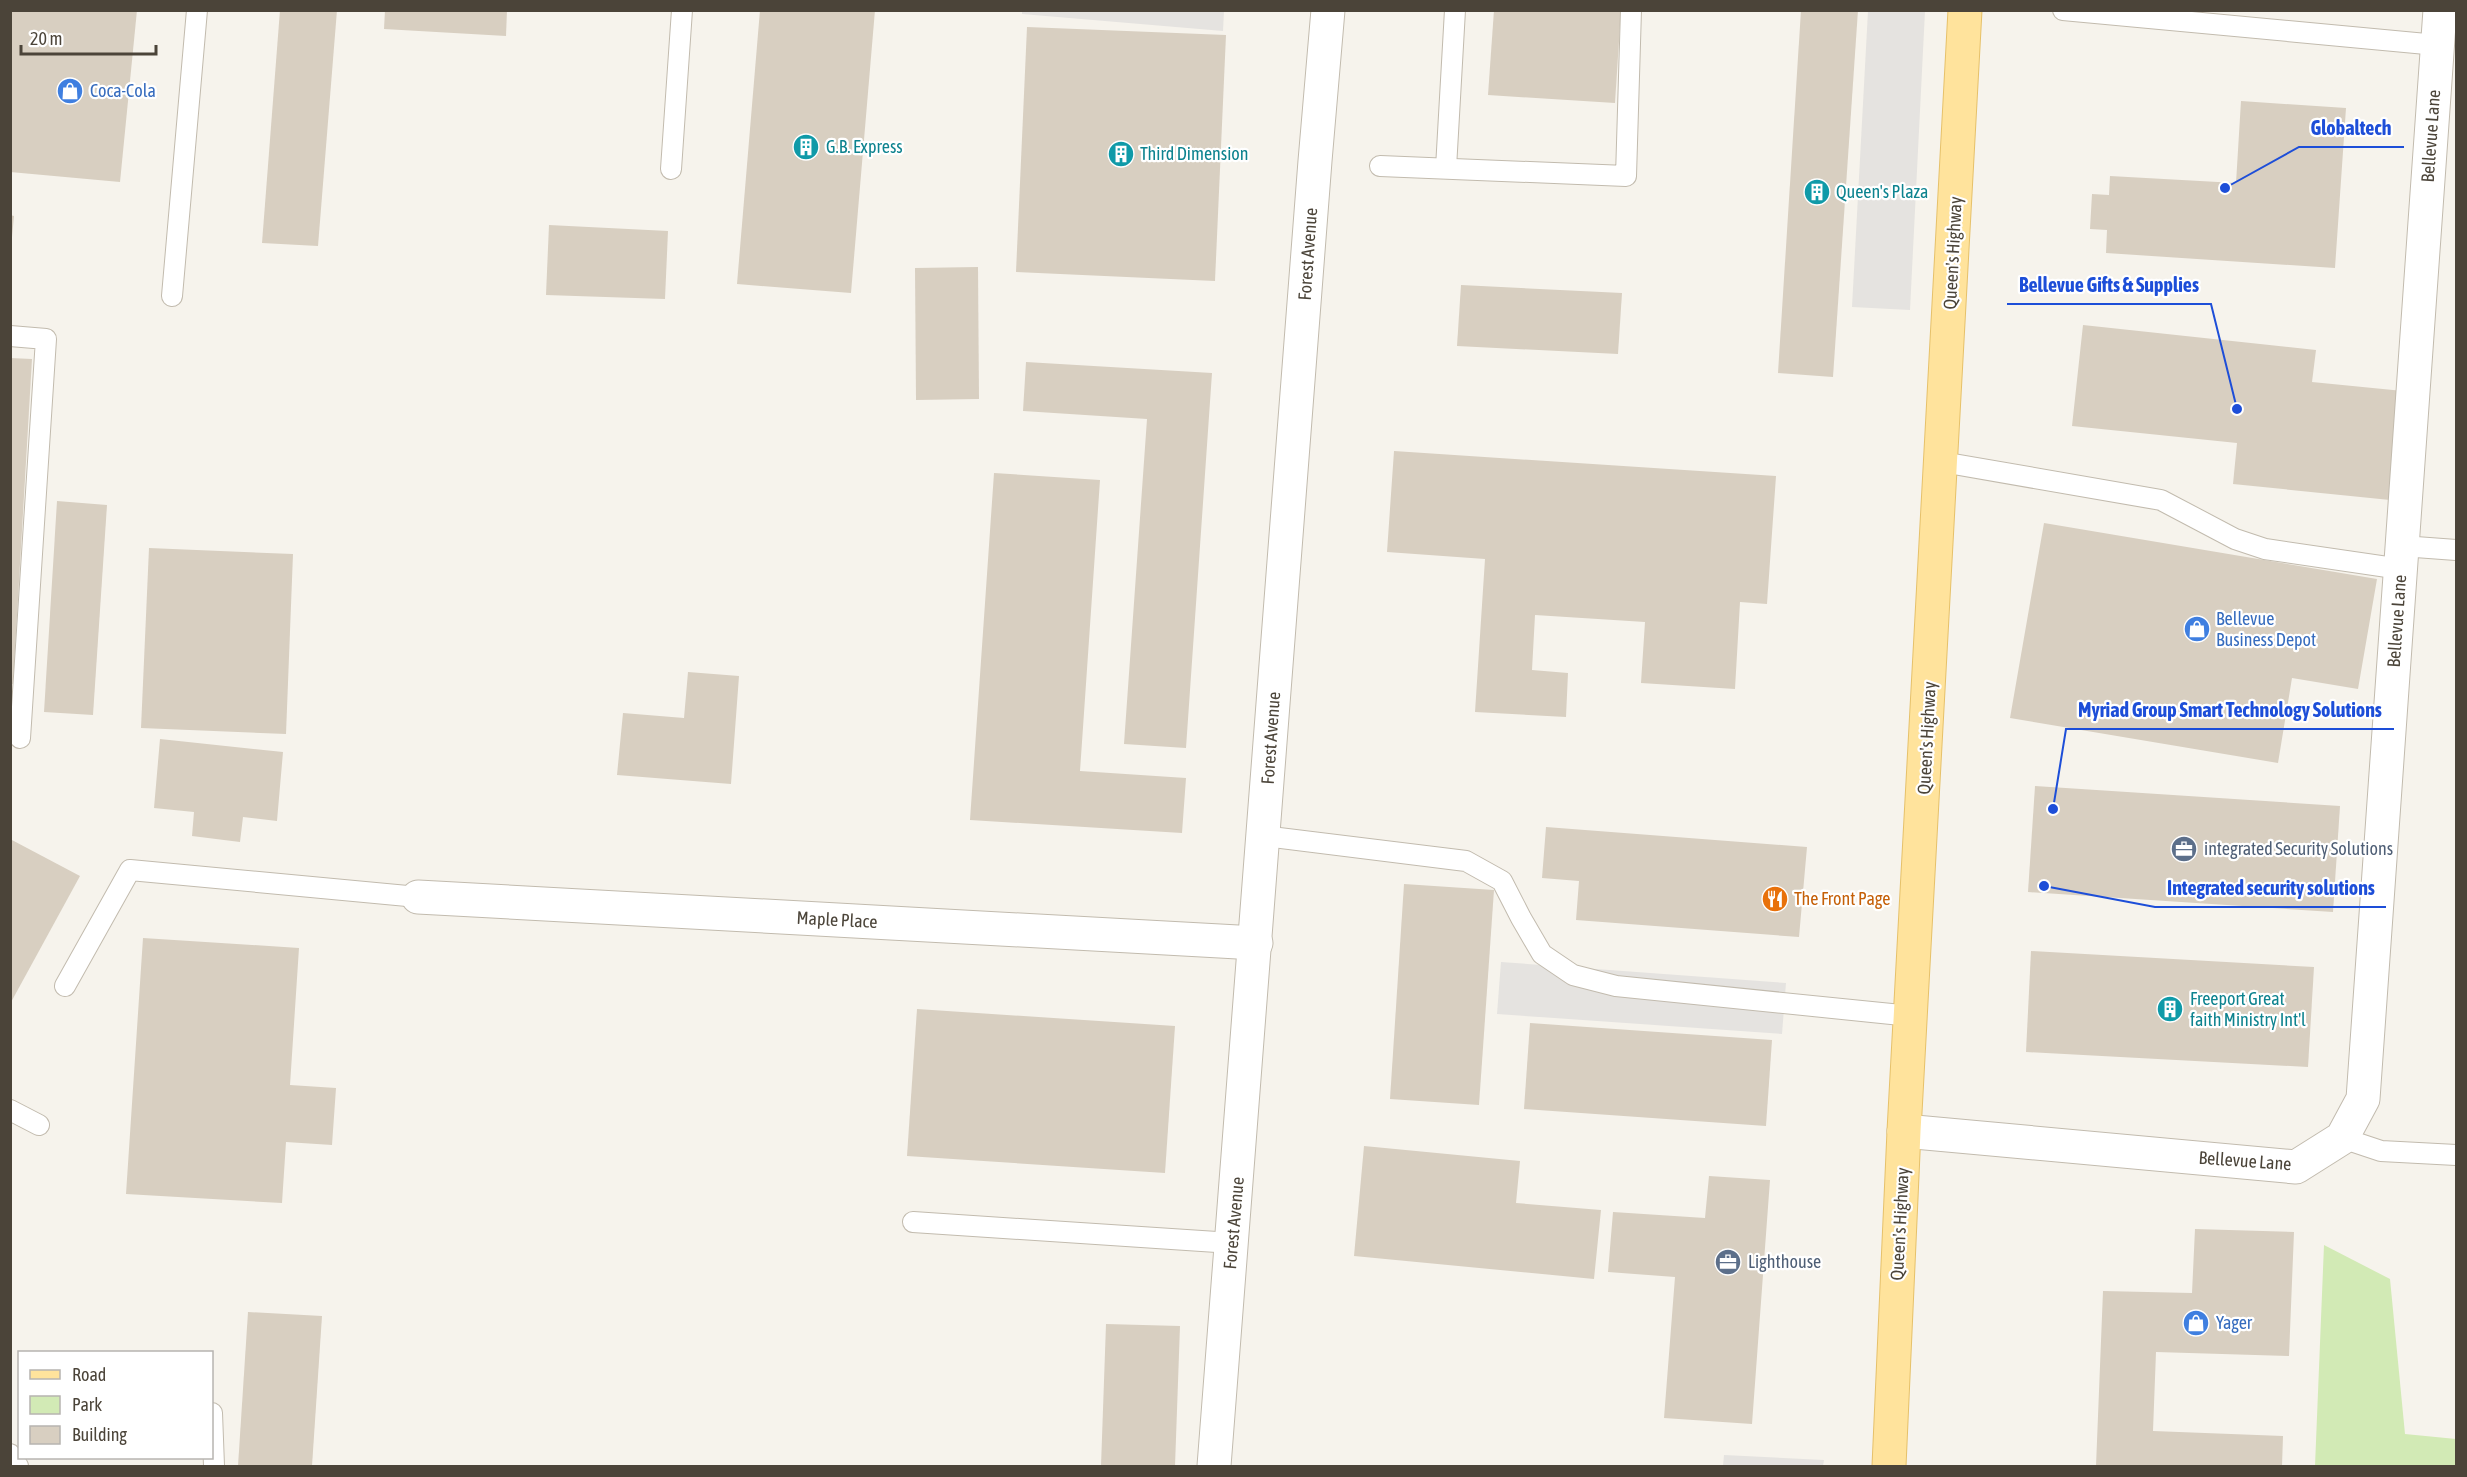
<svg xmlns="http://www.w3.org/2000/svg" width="2467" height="1477" viewBox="0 0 2467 1477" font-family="'Asap Condensed',sans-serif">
	<rect width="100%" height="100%" fill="#f6f3ec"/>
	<!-- green -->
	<path fill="#d2eab5" d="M2324,1245L2390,1279L2405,1434L2456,1439V1466H2315Z"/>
	<!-- parking -->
	<g fill="#e5e3e0">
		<path d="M1022,11V10L1224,11L1223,31L1022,14Z"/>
		<path d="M1868,11H1925L1910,310L1852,307Z"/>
		<path d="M1501,962L1786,983L1782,1034L1497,1014Z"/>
		<path d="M1724,1455L1824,1460L1823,1466H1723Z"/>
	</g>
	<!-- building -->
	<g fill="#d8cfc1">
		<path d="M10,10H137L120,182L10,172Z"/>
		<path d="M280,10H337L318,246L262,243Z"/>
		<path d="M385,10H507L506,36L384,29Z"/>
		<path d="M760,10H875L851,293L737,284Z"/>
		<path d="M1494,10H1621L1615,103L1488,95Z"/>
		<path d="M1801,10H1858L1833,377L1778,373Z"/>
		<path d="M1027,27L1226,35L1215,281L1016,272Z"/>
		<path d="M2241,101L2346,108L2335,268L2106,253L2107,230L2090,229L2092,194L2109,195L2110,176L2236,183Z"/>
		<path d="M10,215L14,216L12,237H10Z"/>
		<path d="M549,225L668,231L665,299L546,295Z"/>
		<path d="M978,267L979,399L916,400L915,268Z"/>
		<path d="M1461,285L1622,293L1618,354L1457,346Z"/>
		<path d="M2083,325L2316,350L2312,382L2403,391L2390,500L2233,484L2237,443L2072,426Z"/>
		<path d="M10,358L32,359L13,684H10Z"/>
		<path d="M1026,362L1212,373L1186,748L1124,744L1147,419L1023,411Z"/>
		<path d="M1394,451L1776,476L1767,604L1740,602L1735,689L1641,683L1645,622L1535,615L1532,670L1568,673L1566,717L1475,712L1485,559L1387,552Z"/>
		<path d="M994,473L1100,480L1080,771L1186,778L1182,833L970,820Z"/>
		<path d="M57,501L107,505L93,715L44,712Z"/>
		<path d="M2044,523L2377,579L2358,689L2292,678L2278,763L2010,718Z"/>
		<path d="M149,548L293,554L286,734L141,728Z"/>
		<path d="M688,672L739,676L731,784L617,775L623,713L684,718Z"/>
		<path d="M160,739L283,752L277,821L243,817L240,842L192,836L194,812L154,808Z"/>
		<path d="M2035,786L2340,806L2333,912L2028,892Z"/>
		<path d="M1546,827L1807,847L1799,937L1576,920L1579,881L1542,878Z"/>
		<path d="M10,839L80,876L10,1004Z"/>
		<path d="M1404,884L1494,890L1479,1105L1390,1099Z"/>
		<path d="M143,938L299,948L290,1085L336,1088L332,1145L286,1142L282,1203L126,1194Z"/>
		<path d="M2031,951L2314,967L2308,1067L2026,1052Z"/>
		<path d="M917,1009L1175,1026L1165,1173L907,1156Z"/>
		<path d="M1530,1023L1772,1040L1766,1126L1524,1109Z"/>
		<path d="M1364,1146L1520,1161L1516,1203L1601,1210L1594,1279L1354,1256Z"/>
		<path d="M1709,1176L1770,1180L1752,1424L1664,1418L1675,1277L1608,1272L1613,1212L1705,1218Z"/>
		<path d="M2195,1229L2294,1232L2289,1356L2156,1352L2153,1431L2283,1436L2282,1466H2096L2103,1291L2192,1293Z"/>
		<path d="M248,1312L322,1316L312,1466H238Z"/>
		<path d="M1106,1324L1180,1326L1175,1466H1101Z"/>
	</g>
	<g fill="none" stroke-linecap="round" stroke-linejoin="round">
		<defs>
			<g id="lane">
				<path d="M2063,10L2437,45"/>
				<path d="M1380,166L1626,176L1631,10"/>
				<path d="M1446,168L1455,10"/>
				<path d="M671,169L682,10"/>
				<path d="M172,296L197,10"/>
				<path d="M10,336L46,339L20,738"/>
				<path d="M1942,462L2161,500L2235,539L2265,549L2401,569"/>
				<path d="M2402,546L2456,550"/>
				<path d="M1264,836L1466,861L1502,881L1521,918L1542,954L1573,975L1616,986L1911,1016"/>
				<path d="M65,986L130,870L418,897"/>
				<path d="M10,1110L39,1125"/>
				<path d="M2342,1138L2381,1151L2456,1155"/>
				<path d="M913,1222L1232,1243"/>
				<path d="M212,1413L214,1466"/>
				<path d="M10,1454L18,1466"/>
			</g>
			<g id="street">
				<path d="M418,897L1256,943"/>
				<path d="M1904,1131L2296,1167L2342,1138L2363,1099L2440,10"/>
				<path d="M1214,1466L1315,161L1328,10"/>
			</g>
			<path id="primary" d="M1889,1466L1904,1131L1965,10"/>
		</defs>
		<!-- lane casing -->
		<use href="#lane" stroke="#c2bbae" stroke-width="22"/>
		<!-- street casing -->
		<use href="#street" stroke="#c2bbae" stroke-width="35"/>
		<!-- primary casing -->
		<use href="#primary" stroke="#e6c16a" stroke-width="35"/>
		<!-- lane -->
		<use href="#lane" stroke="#fff" stroke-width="20"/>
		<!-- street -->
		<use href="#street" stroke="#fff" stroke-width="33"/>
		<!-- primary -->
		<use href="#primary" stroke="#ffe39c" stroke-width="33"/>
	</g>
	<!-- icons -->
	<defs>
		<symbol id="shop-disc" viewBox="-11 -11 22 22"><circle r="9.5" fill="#3f7fe0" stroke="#fff"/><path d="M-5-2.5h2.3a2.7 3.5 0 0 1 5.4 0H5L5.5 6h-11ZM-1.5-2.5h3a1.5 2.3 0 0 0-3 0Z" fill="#fff"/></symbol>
		<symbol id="building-disc" viewBox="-11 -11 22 22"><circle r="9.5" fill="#0f9aa8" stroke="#fff"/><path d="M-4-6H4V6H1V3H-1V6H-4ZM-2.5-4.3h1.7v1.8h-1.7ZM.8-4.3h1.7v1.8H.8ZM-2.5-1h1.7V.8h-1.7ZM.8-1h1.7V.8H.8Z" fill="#fff"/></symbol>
		<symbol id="office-disc" viewBox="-11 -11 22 22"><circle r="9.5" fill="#5c6f8a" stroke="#fff"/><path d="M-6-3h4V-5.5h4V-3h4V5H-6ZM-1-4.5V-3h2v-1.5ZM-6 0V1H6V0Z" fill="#fff"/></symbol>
		<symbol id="restaurant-disc" viewBox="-11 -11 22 22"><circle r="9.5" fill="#e8710a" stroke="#fff"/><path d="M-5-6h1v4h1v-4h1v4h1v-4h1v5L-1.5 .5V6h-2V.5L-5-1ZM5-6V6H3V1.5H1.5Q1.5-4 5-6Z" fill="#fff"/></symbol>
	</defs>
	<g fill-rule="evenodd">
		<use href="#shop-disc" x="55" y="76" width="30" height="30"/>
		<use href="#building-disc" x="791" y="132" width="30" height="30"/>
		<use href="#building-disc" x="1106" y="139" width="30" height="30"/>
		<use href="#building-disc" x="1802" y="177" width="30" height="30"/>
		<use href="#shop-disc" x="2182" y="614" width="30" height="30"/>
		<use href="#office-disc" x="2169" y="834" width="30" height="30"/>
		<use href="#restaurant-disc" x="1760" y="884" width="30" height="30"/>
		<use href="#building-disc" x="2155" y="994" width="30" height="30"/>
		<use href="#office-disc" x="1713" y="1247" width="30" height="30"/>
		<use href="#shop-disc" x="2181" y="1308" width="30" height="30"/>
	</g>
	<g text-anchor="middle" stroke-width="4.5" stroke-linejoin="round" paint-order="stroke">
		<!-- shop labels -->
		<g font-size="18" fill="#366cbe" stroke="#fff" text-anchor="start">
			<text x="90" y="97">Coca-Cola</text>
			<text x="2216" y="625">Bellevue<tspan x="2216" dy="21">Business Depot</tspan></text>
			<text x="2216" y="1329">Yager</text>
		</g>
		<!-- street labels -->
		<g font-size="18" fill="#4b4439" stroke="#fff">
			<text transform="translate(2431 136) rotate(-86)" y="6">Bellevue Lane</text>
			<text transform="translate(1953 253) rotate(-87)" y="6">Queen's Highway</text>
			<text transform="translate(1308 254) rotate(-86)" y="6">Forest Avenue</text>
			<text transform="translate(2397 621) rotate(-86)" y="6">Bellevue Lane</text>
			<text transform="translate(1271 738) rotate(-86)" y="6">Forest Avenue</text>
			<text transform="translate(1927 738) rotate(-87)" y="6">Queen's Highway</text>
			<text transform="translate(837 920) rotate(3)" y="6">Maple Place</text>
			<text transform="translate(2245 1161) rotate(4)" y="6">Bellevue Lane</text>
			<text transform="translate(1234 1223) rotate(-85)" y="6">Forest Avenue</text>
			<text transform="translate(1900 1224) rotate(-87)" y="6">Queen's Highway</text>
		</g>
		<!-- culture labels -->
		<g font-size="18" fill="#0d838f" stroke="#fff" text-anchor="start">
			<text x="826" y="153">G.B. Express</text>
			<text x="1140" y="160">Third Dimension</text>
			<text x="1836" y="198">Queen's Plaza</text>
			<text x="2190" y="1005">Freeport Great<tspan x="2190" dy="21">faith Ministry Int'l</tspan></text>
		</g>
		<!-- service labels -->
		<g font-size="18" fill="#4e5e75" stroke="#fff" text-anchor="start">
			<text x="2204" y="855">integrated Security Solutions</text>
			<text x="1748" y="1268">Lighthouse</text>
		</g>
		<!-- food labels -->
		<g font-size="18" fill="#c56008" stroke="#fff" text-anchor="start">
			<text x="1794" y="905">The Front Page</text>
		</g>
	</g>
	<!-- callouts -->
	<path fill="none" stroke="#1d4ed8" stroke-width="2" d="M2225 188L2299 147H2404M2237 409L2211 304H2007M2053 809L2066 729H2394M2044 886L2155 907H2386"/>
	<g fill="#1d4ed8" stroke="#fff" stroke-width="2">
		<circle cx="2225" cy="188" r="6"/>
		<circle cx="2237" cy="409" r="6"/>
		<circle cx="2053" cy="809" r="6"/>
		<circle cx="2044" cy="886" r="6"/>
	</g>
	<g font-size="20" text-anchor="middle" font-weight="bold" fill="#1d4ed8" stroke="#fff" stroke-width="4.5" stroke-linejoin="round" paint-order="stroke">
		<text x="2351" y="135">Globaltech</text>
		<text x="2109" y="292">Bellevue Gifts &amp; Supplies</text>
		<text x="2230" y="717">Myriad Group Smart Technology Solutions</text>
		<text x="2271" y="895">Integrated security solutions</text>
	</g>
	<!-- border -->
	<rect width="2467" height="1477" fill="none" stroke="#4b4439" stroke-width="24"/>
	<!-- legend -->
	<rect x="18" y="1351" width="195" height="108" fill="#ffffff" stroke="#b7b4b0" stroke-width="1.5"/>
	<rect x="30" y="1370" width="30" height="9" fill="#ffe39c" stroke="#b7b4b0" stroke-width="1.5"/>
	<text x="72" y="1381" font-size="18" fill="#4b4439">Road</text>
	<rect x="30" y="1396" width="30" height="18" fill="#d2eab5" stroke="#b7b4b0" stroke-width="1.5"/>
	<text x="72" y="1411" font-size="18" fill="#4b4439">Park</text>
	<rect x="30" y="1426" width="30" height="18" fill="#d8cfc1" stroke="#b7b4b0" stroke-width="1.5"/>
	<text x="72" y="1441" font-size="18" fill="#4b4439">Building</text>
	<!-- scale -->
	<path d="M21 45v9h135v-9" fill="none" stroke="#4b4439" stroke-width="3"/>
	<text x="30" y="45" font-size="18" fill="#4b4439" stroke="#ffffff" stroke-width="4.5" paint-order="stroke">20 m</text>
</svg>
